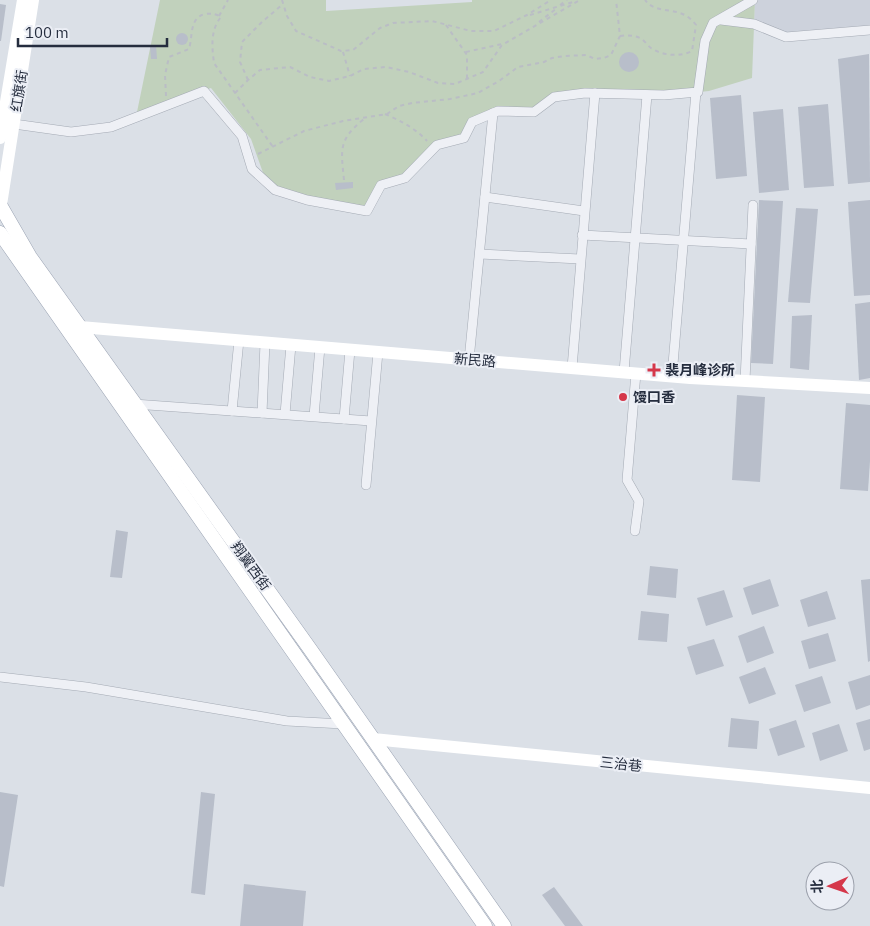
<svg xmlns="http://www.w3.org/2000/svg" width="870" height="926" viewBox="0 0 870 926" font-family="'IBM Plex Sans','Noto Sans SC',sans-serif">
	<rect width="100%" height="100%" fill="#dbe0e7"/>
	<!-- built -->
	<path fill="#cdd2dc" d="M755,0H870V30L786,37L754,24Z"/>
	<!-- green -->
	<path fill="#c1d1bc" d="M160,0H326V11L472,2V0H755L752,78L709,91L661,96L551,97L534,112L499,111L472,122L464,138L437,145L403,181L377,186L367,211L307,200L266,181L251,139L211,88L137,112Z"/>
	<!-- building -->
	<g fill="#b8beca">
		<path d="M0,4L6,5L1,41H0Z"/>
		<circle cx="182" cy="39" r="6"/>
		<path d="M156,45L157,59H151L150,46Z"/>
		<circle cx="629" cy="62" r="10"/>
		<path d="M869,54L870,182L848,184L838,59Z"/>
		<path d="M741,95L747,176L716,179L710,98Z"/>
		<path d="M828,104L834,186L804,188L798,107Z"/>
		<path d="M783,109L789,190L759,193L753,112Z"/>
		<path d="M353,182V188L336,190L335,183Z"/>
		<path d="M759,200L783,201L773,364L751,363Z"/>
		<path d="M870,200V295L854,296L848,202Z"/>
		<path d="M796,208L818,209L810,303L788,302Z"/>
		<path d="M870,302V378L859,380L855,304Z"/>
		<path d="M812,315L809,370L790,368L792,316Z"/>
		<path d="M737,395L765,397L760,482L732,480Z"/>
		<path d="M846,403L870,405V461L868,491L840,489Z"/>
		<path d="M116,530L128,532L122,578L110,577Z"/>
		<path d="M650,566L678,569L676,598L647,595Z"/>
		<path d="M770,579L779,606L752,615L743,588Z"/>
		<path d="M870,579V661L868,662L861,580Z"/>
		<path d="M724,590L733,617L706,626L697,598Z"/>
		<path d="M827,591L836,619L808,627L800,600Z"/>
		<path d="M641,611L669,614L667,642L638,640Z"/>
		<path d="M764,626L774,653L747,663L738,636Z"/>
		<path d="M828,633L836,661L809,669L801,641Z"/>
		<path d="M714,639L724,666L696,675L687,647Z"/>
		<path d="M765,667L776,694L749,704L739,677Z"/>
		<path d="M870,675V705L856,710L848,682Z"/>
		<path d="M822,676L831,703L804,712L795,685Z"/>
		<path d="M731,718L759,721L757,749L728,747Z"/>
		<path d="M870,719V749L864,751L856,723Z"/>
		<path d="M796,720L805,747L778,756L769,729Z"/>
		<path d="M839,724L848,751L820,761L812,733Z"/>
		<path d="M0,792L18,795L4,887L0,886Z"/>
		<path d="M201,792L215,794L205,895L191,893Z"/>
		<path d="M244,884L306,891L303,926H240Z"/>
		<path d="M554,887L583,926H565L542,895Z"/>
	</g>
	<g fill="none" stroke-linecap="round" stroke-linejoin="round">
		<defs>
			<g id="street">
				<path d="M721,20L754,24L786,37L870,30"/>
				<path d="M14,124L71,132L111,127L204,91L242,136L252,169L275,190L307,200L367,211L381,185L405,178L437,145L464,138L472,122L498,111L534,112L554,97L585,93L664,95L698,92L705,41L713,23L753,0"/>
				<path d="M485,197L584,211"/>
				<path d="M582,235L751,244"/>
				<path d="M480,254L580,259"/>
				<path d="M469,360L493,113"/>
				<path d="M572,368L595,93"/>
				<path d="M624,372L647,95"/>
				<path d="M672,376L696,92"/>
				<path d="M745,381L753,205"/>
				<path d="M134,404L371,421"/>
				<path d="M232,411L239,340"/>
				<path d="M262,413L265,343"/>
				<path d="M285,414L291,345"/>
				<path d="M314,416L320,347"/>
				<path d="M344,419L350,350"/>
				<path d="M366,485L378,352"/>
				<path d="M635,531L639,501L627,480L636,373"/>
				<path d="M0,677L86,687L287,721L343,724"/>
			</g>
			<g id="primary">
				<path d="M0,205L30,257L310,649L504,926"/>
				<path d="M0,233L485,926"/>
			</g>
		</defs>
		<!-- street casing -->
		<use href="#street" stroke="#a4aab4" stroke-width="10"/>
		<!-- primary casing -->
		<use href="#primary" stroke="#9aa3b3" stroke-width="15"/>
		<!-- path -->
		<g stroke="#babdc5" stroke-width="2" stroke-dasharray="4 4" stroke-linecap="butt">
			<path d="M282,0L287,16L296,31L341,51L353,50L380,28L393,23L432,21L471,31H494L527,15L551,0"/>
			<path d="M560,5L567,0"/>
			<path d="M530,15L573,2"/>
			<path d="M219,16L228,0"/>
			<path d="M539,22L557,8"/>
			<path d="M446,25L467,55V78"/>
			<path d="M620,36C627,35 633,35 640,38C644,40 647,45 651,48C663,56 680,57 692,51L696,25C680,3 658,17 645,0"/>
			<path d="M343,52L350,76"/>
			<path d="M466,52L502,44"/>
			<path d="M248,80L240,62L242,42L262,22L283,4"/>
			<path d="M235,93L248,80L260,70L290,67L310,77L329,81L350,76L364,69L386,67L409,72L438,83L455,84L483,72L502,45L580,0"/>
			<path d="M166,96L165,75L169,57L189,49C193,36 189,18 205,14C211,13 216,14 221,17C210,30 212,48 214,63L273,147"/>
			<path d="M385,114C401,121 415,128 427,141"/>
			<path d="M258,154L304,131L343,121L387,114L399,106L412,103L450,99L478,93L499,81L518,67L544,62L552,58L565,56L586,55L595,59L604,58L611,55L620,36L616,0"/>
			<path d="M344,180C341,149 338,140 364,119"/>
		</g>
		<!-- street -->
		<use href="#street" stroke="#eef0f5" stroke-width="9"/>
		<!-- secondary -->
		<g stroke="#fff" stroke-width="12">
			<path d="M0,138L23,0"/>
			<path d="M0,211L33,0"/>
			<path d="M80,327L690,378L870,388"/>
			<path d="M373,739L870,788"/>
		</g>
		<!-- primary -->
		<use href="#primary" stroke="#fff" stroke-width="14"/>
	</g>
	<!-- markers -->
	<g fill="#d5374a" stroke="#ebeef5" stroke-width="2">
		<path d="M651.5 362.5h5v5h5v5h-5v5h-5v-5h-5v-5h5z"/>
		<circle cx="623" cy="397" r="5"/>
	</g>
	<g text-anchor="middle" stroke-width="4" stroke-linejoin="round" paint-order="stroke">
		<!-- street labels -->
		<g font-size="14" fill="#252d3e" stroke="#ebeef5">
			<text transform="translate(19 91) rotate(-81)" y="5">红旗街</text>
			<text transform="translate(475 360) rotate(5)" y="5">新民路</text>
			<text transform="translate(251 566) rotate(54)" y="5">翔翼西街</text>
			<text transform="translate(621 764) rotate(6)" y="5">三治巷</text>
		</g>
		<!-- poi labels -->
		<g font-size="14" font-weight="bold" fill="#252d3e" stroke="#ebeef5" text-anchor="start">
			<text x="665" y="375">裴月峰诊所</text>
			<text x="633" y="402">馒口香</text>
		</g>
	</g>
	<!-- north arrow -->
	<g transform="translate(830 886) rotate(268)"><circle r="24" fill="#ebeef5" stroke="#9ca1ac"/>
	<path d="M0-4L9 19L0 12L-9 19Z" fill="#d5374a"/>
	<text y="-8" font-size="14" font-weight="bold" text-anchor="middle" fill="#252d3e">北</text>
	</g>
	<!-- scale -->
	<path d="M18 38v8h149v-8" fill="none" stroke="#252d3e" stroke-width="2.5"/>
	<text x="25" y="38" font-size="15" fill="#252d3e" stroke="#ebeef5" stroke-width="4" paint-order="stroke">100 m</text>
</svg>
